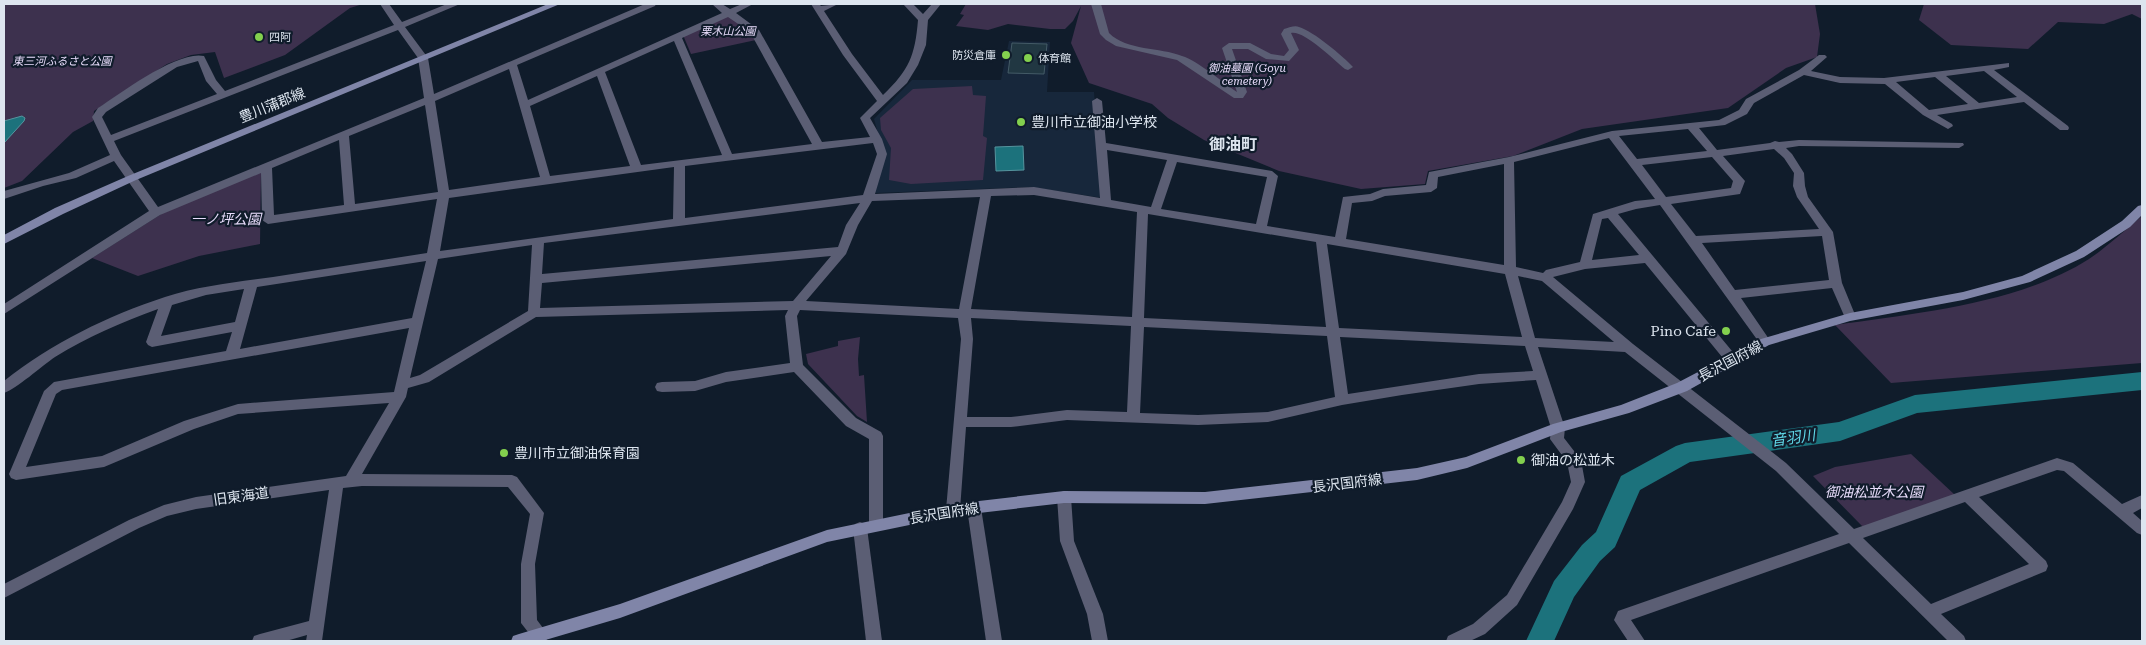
<svg xmlns="http://www.w3.org/2000/svg" width="2146" height="645" viewBox="0 0 2146 645" font-family="'Roboto Serif','Noto Sans JP',serif">
	<rect width="100%" height="100%" fill="#101c2b"/>
	<!-- built -->
	<path fill="#17273b" d="M1009,41L1050,42L1047,92H1094L1103,198L1030,187L876,193L873,189L882,148L874,119L912,80H1001Z"/>
	<!-- green -->
	<g fill="#3d314e">
		<path d="M4,4H363L350,8L285,55L224,78L215,52L191,55L167,64L94,111L93,121L73,132L22,181L4,188Z"/>
		<path d="M966,4H1815L1820,34L1817,57L1786,68L1728,108L1582,129L1513,156L1428,171L1425,184L1361,189L1279,171L1204,140L1168,118L1152,104L1089,83L1071,43L1081,6L1073,21L1065,29H1050L1008,24L988,30L956,26L964,15L960,14Z"/>
		<path d="M1924,4H2142V19L2132,14L2104,24L2058,22L2028,49L1951,45L1919,20Z"/>
		<path d="M728,16L752,31L756,40L691,54L683,35Z"/>
		<path d="M972,86L973,95L986,96L983,136L987,138L983,180L911,184L889,180L891,148L881,130L880,118L913,89Z"/>
		<path d="M261,172L260,244L199,256L138,276L92,258L163,213Z"/>
		<path d="M2142,216V363L1891,383L1835,325C1917,313 2018,304 2089,259C2107,247 2125,230 2142,216Z"/>
		<path d="M860,337L858,359L859,376L864,375L867,422L857,416L808,364L806,354L838,346V341Z"/>
		<path d="M1911,454L1955,495L1864,528L1813,476L1835,467Z"/>
	</g>
	<!-- water -->
	<g fill="#1c727c" stroke="#56949e">
		<path d="M22,116L25,118L24,121L4,143V121Z"/>
		<path d="M1023,146L1024,170L996,171L995,147Z"/>
	</g>
	<g fill="none" stroke-linecap="round" stroke-linejoin="round">
		<!-- river -->
		<path fill="#1c727c" fill-rule="evenodd" d="M2142,372V390L1917,413L1840,441L1690,462L1640,490L1615,547L1600,561L1574,597L1554,641H1526L1554,581L1582,545L1596,532L1621,476L1676,446L1685,443L1839,422L1915,395Z"/>
	</g>
	<!-- building -->
	<path fill="#213742" stroke="#445b67" d="M1012,43L1047,44L1044,74L1008,73Z"/>
	<g fill="none" stroke-linecap="round" stroke-linejoin="round">
		<!-- minor -->
		<g fill="#5b5e74" fill-rule="evenodd">
			<path d="M380,4H389L402,22L447,4H460L405,27L428,58L434,94L645,4H656L655,6L517,65L528,100L722,13L712,4H722L730,9L742,4H753L736,13L759,30L822,142L870,137L860,118L877,101L843,55L811,4H819L821,6L838,4L824,11L852,54L883,95C909,70 915,56 918,20L903,4H913L923,14L932,4H941L928,20L926,45L918,65L907,83L870,118L882,139L887,154L875,194L1034,187L1100,198L1092,101L1097,98L1102,101L1106,143L1272,171L1278,176L1267,226L1335,237L1343,197L1370,194L1383,189L1426,185L1429,172L1509,157L1612,131L1719,120L1739,110L1746,99L1799,70L1819,55H1825L1827,57L1811,71L1840,77L1884,78L2009,63V67L1994,70L2068,126L2069,128L2068,130H2060L2024,102L1937,115L1952,124L1953,126L1948,129L1923,115L1885,84L1840,83L1804,75L1754,103L1747,114L1725,125L1699,128L1717,150L1770,143L1775,141L1779,142L1799,140L1963,143L1964,145L1959,148L1799,146L1786,148L1792,154L1804,173L1805,186L1808,197L1833,232L1842,283L1856,317L1854,320H1846L1832,288L1741,298L1771,342L1769,345H1761L1660,205L1636,209L1618,214L1737,357L1738,360L1737,363H1727L1645,263L1585,269L1553,277L1633,344L1786,463L1854,529L2057,458L2073,463L2122,504L2142,495V508L2133,513L2142,521V535L2137,533L2064,471L2057,470L1979,497L2046,561L2048,566L2046,571L1941,614L1964,636L1966,641H1948L1849,543L1631,620L1645,641H1628L1614,620L1618,611L1839,534L1776,471L1625,352L1538,347L1565,428L1564,438L1581,460L1585,482L1573,509L1517,605L1485,634L1470,641H1446L1448,636L1473,624L1507,595L1562,502L1571,482L1567,462L1550,439L1551,428L1536,380L1479,384L1402,395L1342,405L1268,422L1198,425L1067,420L1011,427H966L960,510L958,514L953,516L948,514L946,510L961,339L958,318L800,310L797,316L803,365L856,418L881,432L883,436V525L881,529L876,531L871,529L869,525V439L846,426L794,372L726,382L695,391L662,392L657,391L655,387L657,383L662,382L695,381L726,372L790,363L785,316L788,310L536,317L429,382L408,388L406,397L362,474L512,475L517,477L544,513L535,564L537,620L549,636L546,641H535L521,623V564L530,514L508,487L362,486L343,488L322,641H306L307,635L286,641H252L254,636L260,634L309,621L329,490L196,509L167,516L139,528L4,598V584L129,520L164,505L196,497L346,476L389,403L238,414L194,429L104,467L16,480L11,478L9,474L44,391L54,382L226,351L232,332L152,347L148,345L146,342L158,309C122,322 87,337 55,357C42,366 16,389 4,393V381C52,343 107,316 165,297C199,286 237,282 273,277C324,269 376,261 427,253L437,199L268,224L262,220L261,173L160,215L4,314V304L149,211L114,161L76,178L43,186L4,199V191L69,173L110,155L92,117L98,108C121,93 178,50 204,56L216,80L225,91L394,25ZM728,17L750,32L812,144L732,154L682,38ZM398,30L418,58L424,98L158,207L121,155L114,141ZM674,41L722,155L641,165L605,72ZM198,61L206,81L217,94L111,135L102,117L106,112L177,67ZM509,69L540,177L449,190L435,101ZM1984,71L2017,97L1979,103L1946,76ZM597,76L630,166L550,176L530,106ZM1935,77L1968,104L1929,110L1896,82ZM425,105L438,192L355,204L349,136ZM1688,129L1707,151L1637,159L1619,136ZM1609,138L1655,199L1635,201L1593,214L1580,262L1546,270L1543,273L1516,267L1514,162ZM339,140L344,205L274,215L272,168ZM873,143L877,154L863,195L685,218V166ZM1774,149L1784,158L1794,173L1793,186L1797,197L1819,229L1696,236L1671,204L1740,194L1745,181L1723,156ZM1107,150L1167,160L1151,207L1111,200ZM1712,157L1733,181L1731,188L1666,197L1642,165ZM1177,162L1267,177L1256,224L1161,209ZM1504,164V265L1346,239L1352,203L1372,201L1385,196L1431,192L1437,188L1438,177ZM674,167L673,219L440,251L449,198ZM1034,195L1137,212L1132,317L971,309L991,196ZM980,197L959,309L806,301L846,254L858,225L872,201ZM860,203L846,225L838,247L542,274L544,243ZM1148,214L1316,242L1326,327L1144,318ZM1608,218L1639,255L1592,260L1602,219ZM1822,236L1829,280L1735,290L1702,243ZM1327,244L1505,274L1522,337L1339,328ZM532,245L528,311L420,375L410,378L438,259ZM831,256L793,301L540,308L542,283ZM426,261L412,318L240,349L257,287ZM1518,276L1542,281L1614,342L1535,338ZM244,289L235,322L161,336L172,305L206,295ZM971,318L1131,326L1127,412L1067,410L1011,417H967L973,339ZM1144,327L1327,336L1335,397L1268,412L1198,415L1140,413ZM409,328L394,392L238,404L184,421L102,456L26,467L56,394L62,390ZM1340,337L1525,346L1533,371L1479,374L1348,394ZM1965,502L2029,564L1931,604L1863,538Z"/>
			<path d="M1091,4H1101L1109,33C1127,51 1160,47 1182,56C1198,61 1222,82 1237,92L1222,48L1229,43H1250L1271,54L1284,56L1289,50L1281,34L1284,29C1288,28 1295,25 1299,27C1313,31 1343,56 1353,67L1348,70L1345,69C1334,60 1304,30 1291,33L1299,50L1289,61L1266,59L1248,49H1232L1247,92L1243,98H1234L1177,60L1116,46L1106,40L1100,34Z"/>
			<path d="M1064,491L1069,493L1071,497L1074,541L1103,614L1108,641H1092L1087,614L1060,541L1057,497L1059,493Z"/>
			<path d="M974,502L979,504L981,508L1002,641H986L967,508L969,504Z"/>
			<path d="M860,522L865,524L867,528L882,641H866L853,528L855,524Z"/>
		</g>
		<!-- secondary -->
		<g fill="#8085a8" fill-rule="evenodd">
			<path d="M548,4H560L136,180L63,214L4,244V235L55,208L128,176Z"/>
			<path d="M2142,205V215L2130,227L2084,257L2030,282L1963,300L1850,321L1769,345L1687,391L1629,413L1561,432L1467,468L1417,480L1205,504L1064,503L953,516L827,542L620,618L542,641H511L513,636L519,634L620,604L827,530L953,504L1064,491L1205,492L1417,468L1466,457L1553,424L1621,405L1677,383L1761,339L1850,313L1963,292L2022,276L2076,251L2122,221L2138,206Z"/>
		</g>
	</g>
	<!-- markers -->
	<g fill="#83d04e" stroke="#101c2b" stroke-width="2">
		<circle cx="259" cy="37" r="5"/>
		<circle cx="1006" cy="55" r="5"/>
		<circle cx="1028" cy="58" r="5"/>
		<circle cx="1021" cy="122" r="5"/>
		<circle cx="1726" cy="331" r="5"/>
		<circle cx="504" cy="453" r="5"/>
		<circle cx="1521" cy="460" r="5"/>
	</g>
	<g text-anchor="middle" stroke-width="4.5" stroke-linejoin="round" paint-order="stroke">
		<!-- far-park labels -->
		<g font-size="11" font-style="italic" fill="#e8dcfb" stroke="#101c2b">
			<text x="728" y="35">栗木山公園</text>
			<text x="62" y="65">東三河ふるさと公園</text>
			<text x="1247" y="72">御油墓園 (Goyu<tspan x="1247" dy="13">cemetery)</tspan></text>
		</g>
		<!-- far-poi labels -->
		<g font-size="11" fill="#dde5ef" stroke="#101c2b" text-anchor="start">
			<text x="269" y="41">四阿</text>
			<text x="996" y="59" text-anchor="end">防災倉庫</text>
			<text x="1038" y="62">体育館</text>
		</g>
		<!-- street labels -->
		<g font-size="14" fill="#dde5ef" stroke="#101c2b">
			<text transform="translate(272 105) rotate(-22)" y="5">豊川蒲郡線</text>
			<text transform="translate(1730 361) rotate(-28)" y="5">長沢国府線</text>
			<text transform="translate(1347 483) rotate(-7)" y="5">長沢国府線</text>
			<text transform="translate(241 496) rotate(-8)" y="5">旧東海道</text>
			<text transform="translate(944 513) rotate(-9)" y="5">長沢国府線</text>
		</g>
		<!-- poi labels -->
		<g font-size="14" fill="#dde5ef" stroke="#101c2b" text-anchor="start">
			<text x="1031" y="127">豊川市立御油小学校</text>
			<text x="1716" y="336" text-anchor="end">Pino Cafe</text>
			<text x="514" y="458">豊川市立御油保育園</text>
			<text x="1531" y="465">御油の松並木</text>
		</g>
		<!-- park labels -->
		<g font-size="14" font-style="italic" fill="#e8dcfb" stroke="#101c2b">
			<text x="226" y="224">一ノ坪公園</text>
			<text x="1874" y="497">御油松並木公園</text>
		</g>
		<!-- water labels -->
		<g font-size="15" font-style="italic" fill="#5fd6e6" stroke="#101c2b">
			<text transform="translate(1793 438) rotate(-8)" y="5">音羽川</text>
		</g>
		<!-- quarter labels -->
		<g font-size="16" font-weight="bold" fill="#dde5ef" stroke="#101c2b">
			<text x="1233" y="150">御油町</text>
		</g>
	</g>
	<!-- border -->
	<rect width="2146" height="645" fill="none" stroke="#dde5ef" stroke-width="10"/>
</svg>
